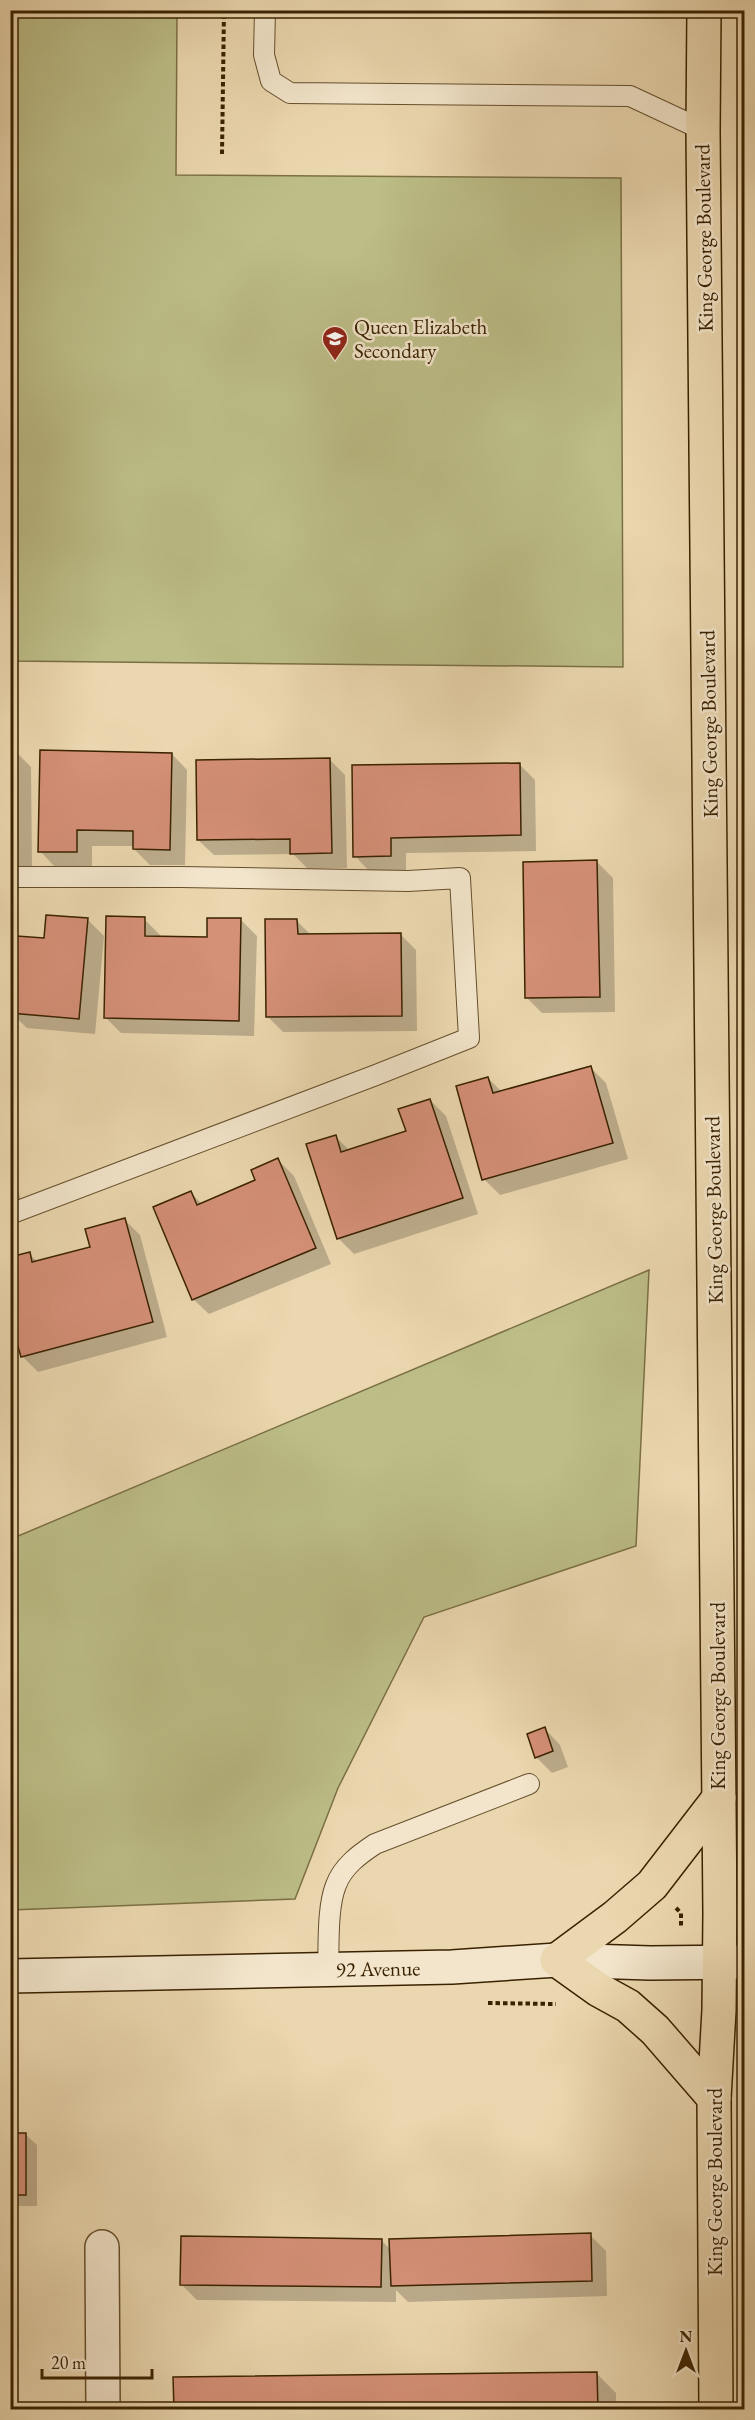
<svg xmlns="http://www.w3.org/2000/svg" width="755" height="2420" viewBox="0 0 755 2420" font-family="'EB Garamond',serif">
	<rect width="100%" height="100%" fill="#ebd7af"/>
	<filter id="stains"><feTurbulence type="fractalNoise" baseFrequency=".00333" numOctaves="4"/><feColorMatrix values="0 0 0 0 .2 0 0 0 0 .09 0 0 0 0 .02 0 0 0 .5 -.17"/></filter>
	<radialGradient id="worn" r=".72"><stop offset=".6" stop-color="#630" stop-opacity="0"/><stop offset="1" stop-color="#630" stop-opacity=".3"/></radialGradient>
	<!-- green -->
	<g fill="#bcbd87" stroke="#7b7044" stroke-width="1.5">
		<path d="M11,10L177,11L176,175L621,178L623,667L11,661Z"/>
		<path d="M649,1270L636,1546L424,1617L338,1788L295,1899L11,1910V1539Z"/>
	</g>
	<!-- shadow -->
	<g fill="#0003">
		<path d="M10,751H15L31,767L32,866H10Z"/>
		<path d="M172,754L187,770L185,865H150L134,849V846H92V868L55,867L40,851Z"/>
		<path d="M329,759L345,775L347,868L308,869L293,854L214,855L198,840Z"/>
		<path d="M519,764L535,780L536,851L406,853V871L370,872L355,856Z"/>
		<path d="M597,862L613,878L615,1012L542,1013L526,997Z"/>
		<path d="M144,919L160,935V937L208,938L241,920L257,936L254,1036L121,1033L105,1017Z"/>
		<path d="M88,920L104,936L95,1034L27,1028L11,1013L46,940Z"/>
		<path d="M297,921L311,935H401L416,950L417,1031L283,1032L267,1016Z"/>
		<path d="M590,1067L606,1083L628,1159L500,1195L484,1179L488,1078L502,1092Z"/>
		<path d="M430,1100L446,1116L478,1214L354,1254L338,1238L335,1136L350,1151L408,1132Z"/>
		<path d="M10,1152L22,1207L10,1210Z"/>
		<path d="M278,1160L294,1176L331,1264L209,1314L193,1299L191,1193L203,1205L257,1181Z"/>
		<path d="M124,1219L140,1235L167,1337L38,1372L22,1356L29,1254L38,1262L92,1248Z"/>
		<path d="M10,1360L19,1383L10,1386Z"/>
		<path d="M545,1729L560,1745L568,1767L552,1773L536,1757Z"/>
		<path d="M10,2134H25L37,2145V2206H10Z"/>
		<path d="M590,2235L606,2251L607,2296L408,2302L396,2290V2302L197,2300L181,2284L381,2240L391,2250Z"/>
		<path d="M10,2254L16,2259L19,2349H12L14,2410H10Z"/>
		<path d="M596,2373L616,2393V2410H175Z"/>
	</g>
	<!-- building -->
	<g fill="#d59078" stroke="#3a2201" stroke-width="1.5">
		<rect x="10" y="750" width="6" height="101"/>
		<path d="M40,750L172,753L170,850L133,849V831L77,830V852H38Z"/>
		<path d="M330,758L332,853L290,854V839L197,840L196,760Z"/>
		<path d="M520,763L521,835L391,838V856L353,857L352,765Z"/>
		<path d="M597,860L600,997L525,998L523,862Z"/>
		<path d="M46,915L88,918L79,1019L10,1013L17,936L44,938Z"/>
		<path d="M106,916L145,917V936L207,937V918H241L239,1021L104,1018Z"/>
		<path d="M265,919H297L298,934L401,933L402,1016L266,1017Z"/>
		<path d="M591,1066L613,1143L482,1180L456,1086L488,1077L493,1093Z"/>
		<path d="M430,1099L463,1198L337,1239L306,1144L336,1135L341,1152L406,1131L398,1109Z"/>
		<path d="M278,1158L316,1248L192,1300L153,1207L191,1191L197,1205L255,1180L251,1170Z"/>
		<path d="M125,1218L153,1322L21,1357L10,1319V1257L30,1252L32,1262L90,1247L85,1229Z"/>
		<path d="M545,1727L553,1751L535,1758L527,1734Z"/>
		<rect x="10" y="2133" width="16" height="62"/>
		<path d="M591,2233L592,2281L391,2286L389,2239Z"/>
		<path d="M181,2236L382,2239L381,2287L180,2285Z"/>
		<path d="M597,2372L598,2410H174L173,2377Z"/>
	</g>
	<g fill="none" stroke-linecap="round" stroke-linejoin="round">
		<defs>
			<g id="lane">
				<path d="M265,10L264,55L271,81L290,93L630,96L703,130"/>
				<path d="M10,877H181L408,881L460,878L469,1038L376,1075L10,1214"/>
				<path d="M328,1970C329,1945 327,1907 336,1885C343,1866 360,1854 375,1844L529,1784"/>
			</g>
			<path id="street" d="M102,2247L103,2410"/>
			<path id="secondary" d="M10,1976L452,1967L557,1960L650,1963L744,1962"/>
			<g id="primary">
				<path d="M704,10L703,130L720,1913L719,2010L714,2098L716,2410"/>
				<path d="M714,2098L655,2030L628,2006L599,1990L557,1960L615,1917L652,1885L719,1798"/>
			</g>
		</defs>
		<!-- lane casing -->
		<use href="#lane" stroke="#664f2c" stroke-width="22"/>
		<!-- street casing -->
		<use href="#street" stroke="#664f2c" stroke-width="36"/>
		<!-- secondary casing -->
		<use href="#secondary" stroke="#3a2201" stroke-width="36"/>
		<!-- primary casing -->
		<use href="#primary" stroke="#3a2201" stroke-width="36"/>
		<!-- path -->
		<g stroke="#3a2201" stroke-width="4" stroke-dasharray="4.5 3" stroke-linecap="butt">
			<path d="M222,154L224,10"/>
			<path d="M676,1908L681,1913V1926"/>
			<path d="M488,2003L556,2004"/>
		</g>
		<!-- lane -->
		<use href="#lane" stroke="#f2e5cb" stroke-width="20"/>
		<!-- street -->
		<use href="#street" stroke="#f2e5cb" stroke-width="33"/>
		<!-- secondary -->
		<use href="#secondary" stroke="#f2e5cb" stroke-width="33"/>
		<!-- primary -->
		<use href="#primary" stroke="#ebd7af" stroke-width="33"/>
	</g>
	<!-- icons -->
	<defs>
		<symbol id="school-pin" viewBox="-11 -11 22 30"><path d="M0 17L-7.5 6A9.5 9.5 0 1 1 7.5 6Z" fill="#8f2418" stroke="#f2e5cb"/><path d="M0-5L7-2L0 1L-7-2ZM-4 1L0 2.5L4 1V4Q0 6-4 4Z" fill="#fff"/></symbol>
	</defs>
	<g fill-rule="evenodd">
		<use href="#school-pin" x="320" y="324" width="30" height="40"/>
	</g>
	<g text-anchor="middle" stroke-width="5" stroke-linejoin="round" paint-order="stroke">
		<!-- street labels -->
		<g font-size="21" fill="#3a2201" stroke="#f2e5cb">
			<text transform="translate(704 238) rotate(-91)" y="7">King George Boulevard</text>
			<text transform="translate(709 724) rotate(-91)" y="7">King George Boulevard</text>
			<text transform="translate(714 1210) rotate(-91)" y="7">King George Boulevard</text>
			<text transform="translate(718 1696) rotate(-90)" y="7">King George Boulevard</text>
			<text transform="translate(378 1969) rotate(-1)" y="7">92 Avenue</text>
			<text transform="translate(715 2182) rotate(-90)" y="7">King George Boulevard</text>
		</g>
		<!-- poi labels -->
		<g font-size="21" fill="#3a2201" stroke="#f2e5cb" text-anchor="start">
			<text x="354" y="334">Queen Elizabeth<tspan x="354" dy="24">Secondary</tspan></text>
		</g>
	</g>
	<!-- margin -->
	<rect width="755" height="2420" fill="none" stroke="#ebd7af" stroke-width="36"/>
	<rect x="12" y="12" width="731" height="2396" fill="none" stroke="#3a2201" stroke-width="3"/>
	<rect x="18" y="18" width="719" height="2384" fill="none" stroke="#3a2201" stroke-width="1.5"/>
	<!-- north arrow -->
	<g transform="translate(686 2351)" stroke="#f2e5cb" stroke-width="4.5" paint-order="stroke">
	<path d="M0-4.5L10 22L0 15L-10 22Z" fill="#3a2201"/>
	<text y="-9" font-size="16" font-weight="bold" text-anchor="middle" fill="#3a2201">N</text>
	</g>
	<!-- scale -->
	<path d="M42 2369v9h110v-9" fill="none" stroke="#3a2201" stroke-width="3"/>
	<text x="51" y="2369" font-size="18" fill="#3a2201" stroke="#f2e5cb" stroke-width="4.5" paint-order="stroke">20 m</text>
	<rect width="100%" height="100%" filter="url(#stains)"/>
	<rect width="100%" height="100%" fill="url(#worn)"/>
</svg>
